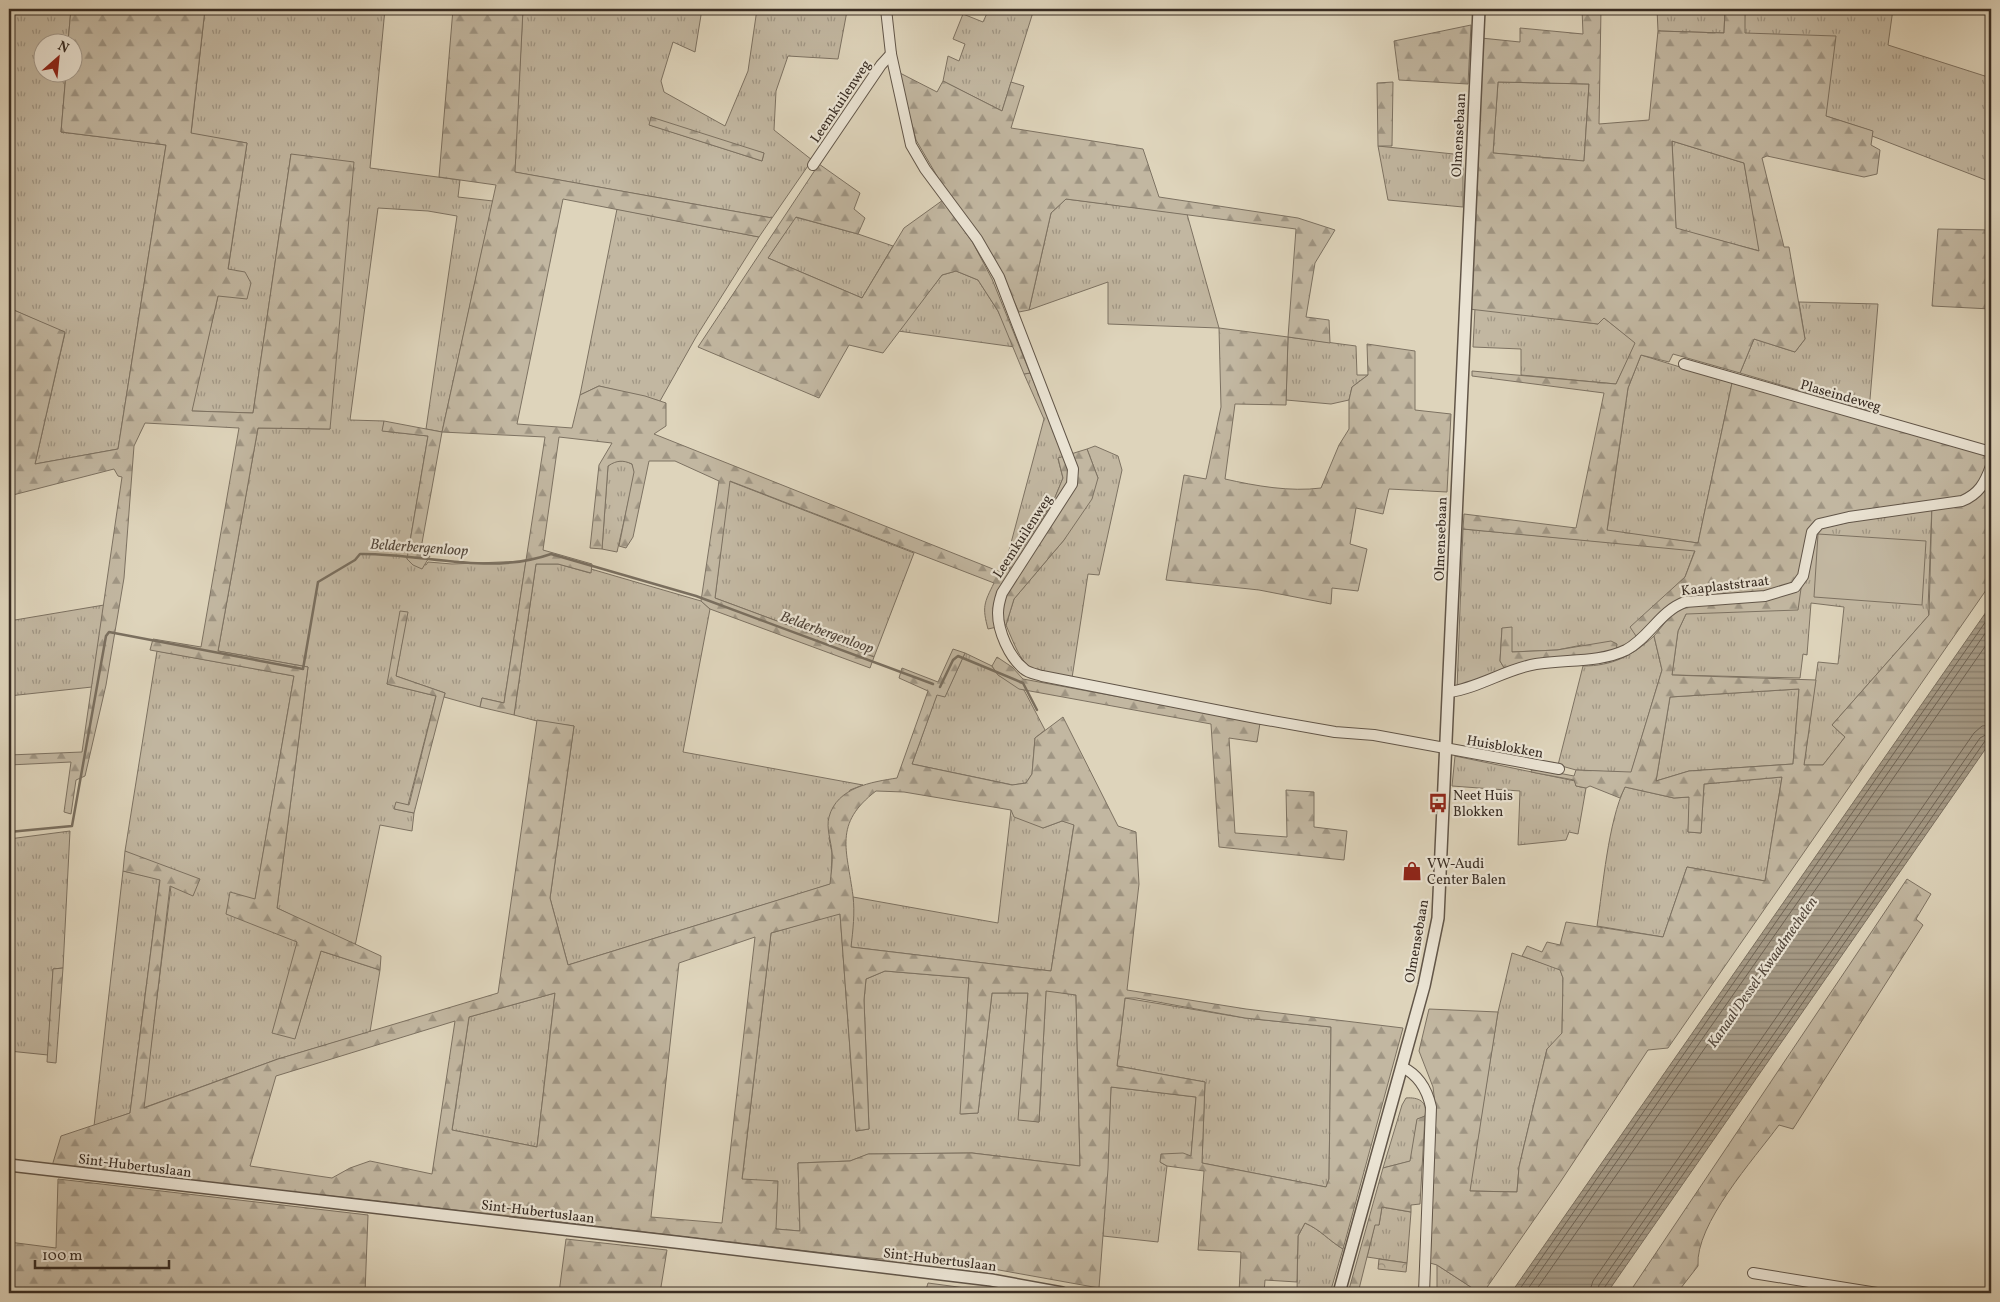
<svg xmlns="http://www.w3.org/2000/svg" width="2000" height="1302" viewBox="0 0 2000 1302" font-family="Vollkorn,serif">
	<defs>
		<pattern id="grass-tufts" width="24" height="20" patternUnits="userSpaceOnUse" patternTransform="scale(1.25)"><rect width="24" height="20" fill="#c2b7a1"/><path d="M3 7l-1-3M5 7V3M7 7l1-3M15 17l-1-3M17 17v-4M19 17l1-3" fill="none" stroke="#9f9583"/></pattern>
		<pattern id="forest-firs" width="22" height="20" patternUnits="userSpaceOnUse" patternTransform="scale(1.25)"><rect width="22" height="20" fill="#c2b7a1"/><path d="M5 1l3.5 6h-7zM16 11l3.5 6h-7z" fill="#9f9583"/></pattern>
		<pattern id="park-crowns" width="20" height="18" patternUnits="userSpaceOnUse" patternTransform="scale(1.25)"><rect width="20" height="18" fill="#c2b7a1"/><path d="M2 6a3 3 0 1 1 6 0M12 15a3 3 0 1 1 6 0" fill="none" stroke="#9f9583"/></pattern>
		<pattern id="water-rules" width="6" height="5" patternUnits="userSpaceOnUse" patternTransform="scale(1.25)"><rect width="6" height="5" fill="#a69b87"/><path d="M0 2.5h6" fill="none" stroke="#887f6e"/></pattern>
	</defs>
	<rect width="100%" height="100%" fill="#ded4bb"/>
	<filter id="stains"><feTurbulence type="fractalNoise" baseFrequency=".004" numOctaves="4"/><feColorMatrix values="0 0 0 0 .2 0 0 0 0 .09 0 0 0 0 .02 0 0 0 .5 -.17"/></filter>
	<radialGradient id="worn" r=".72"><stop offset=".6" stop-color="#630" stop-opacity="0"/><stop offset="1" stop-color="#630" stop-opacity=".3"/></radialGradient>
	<!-- grass -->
	<g fill="url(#grass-tufts)" stroke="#7d7262" fill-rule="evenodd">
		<path d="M9,9H71L68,42H42V72L66,73L61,132L166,145L118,449L35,464L65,333L9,308Z"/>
		<path d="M205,9H385L370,168L460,180L458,197L493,201L442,432L426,429L457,216L428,211L378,208L350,420L384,421L383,431L428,436L407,559L426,565L428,562L452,564L526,561L504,703L482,698L480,707L444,697L445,693L396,676L407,613L387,684L436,696L408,805L396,803L395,809L414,813L412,831L380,825L355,946L277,908L308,667L218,651L258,428L330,429L291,154L253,413L191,411L218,296L228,270L247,143L191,134Z"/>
		<path d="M523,9H702L695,52L673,42L661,81L664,92L725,126L748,71L757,9L847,11L838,59L788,56L776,91L774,130L812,160L772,218L514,172ZM650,125L764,153L762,161Z"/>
		<path d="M989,9H1034L1002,111L943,81L948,56L959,61L965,44L953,39L963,14L983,22Z"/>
		<path d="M1657,9H1725L1724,33L1658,31Z"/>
		<path d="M1745,9H1893L1888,45L1991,78V182L1872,136V131L1826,116L1744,33Z"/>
		<path d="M1498,82L1589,84L1584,161L1493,153Z"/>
		<path d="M1672,141L1744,163L1760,251L1676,229Z"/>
		<path d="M1378,146L1463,155V207L1388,200Z"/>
		<path d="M1066,199L1187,214L1219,328L1108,324V282L1029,310L1051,213Z"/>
		<path d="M617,209L759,237L696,337L660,401L599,386L580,395Z"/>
		<path d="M795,217L858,234L893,246L862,298L768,258Z"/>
		<path d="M956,271L978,280L998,311L1015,347L898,331L942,275Z"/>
		<path d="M1799,302L1878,304L1869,411L1740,373L1754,339L1795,352L1805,339Z"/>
		<path d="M1475,308L1598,324L1604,318L1636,343L1616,384L1521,375V349L1473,347Z"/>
		<path d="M1288,337L1356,346L1357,375H1368L1352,387L1349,400L1331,404L1286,400Z"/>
		<path d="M1641,355L1732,383L1698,543L1607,531L1628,388Z"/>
		<path d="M1030,373L1065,456L1058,459L1063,478L1054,500L1008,570L1003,573L1044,419L1024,374Z"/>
		<path d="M1095,446L1118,456L1122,470L1099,575L1088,574L1072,678C1024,670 1025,670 1006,625L1014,599L1064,540L1098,478L1087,449Z"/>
		<path d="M615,461H625L632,464L635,472L617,552L602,549L608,466Z"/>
		<path d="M729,481L914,553L874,657L715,598Z"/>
		<path d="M1932,504L1928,609L1929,615L1832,725L1845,737L1823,765H1804L1818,662L1838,664L1844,607L1811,603L1807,655L1803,654L1800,678L1672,675L1678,631L1686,614L1809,531Z"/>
		<path d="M1463,529L1695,550L1685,577L1659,602L1638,639L1616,652L1582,645L1557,650L1512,652L1502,628L1500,661L1506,671L1457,689Z"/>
		<path d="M536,564H558L590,573L591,569L701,601L710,609L683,752L863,785L850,790L829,838L832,853L831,884L568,965L550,898L574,726L537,721L514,715Z"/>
		<path d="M104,605L92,687L9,696V621Z"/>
		<path d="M1654,636L1662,670L1631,773L1576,770L1558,765L1583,666C1612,666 1632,656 1654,636Z"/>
		<path d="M157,651L294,676L255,900L297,942L295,1038L321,951L380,970L370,1032L278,1059L143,1108L171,886L125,851Z"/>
		<path d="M965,653L992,666L998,675L1024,690L1045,730L1035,738L1032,774L1026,783L1013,785L912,764L937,694L945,696Z"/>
		<path d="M1799,689L1793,764L1689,771L1656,781L1670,697Z"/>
		<path d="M1455,756L1575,781L1576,786L1586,788L1578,834L1569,832L1566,840L1518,845L1520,791L1452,786Z"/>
		<path d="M1782,777L1765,881L1687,867L1663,937L1597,926C1603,887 1608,822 1625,787L1674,798L1690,797L1688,832L1701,833L1704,784Z"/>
		<path d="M1011,810L1043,828L1062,821L1074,824L1051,971L851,947L853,897L998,923Z"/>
		<path d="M70,831L63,968L53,969L48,1055L9,1051V839Z"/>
		<path d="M123,871L160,879L130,1113L94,1126Z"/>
		<path d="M840,913L856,1131L869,1129L864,1000L866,979L885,971L969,978L961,1114L978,1113L992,993H1028L1019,1119L1039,1122L1046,990L1076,995L1080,1166L972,1153L869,1154L850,1161L798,1163L800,1231L776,1229L742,1180L771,933Z"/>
		<path d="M1512,953L1560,969L1563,978L1562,1034L1547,1049L1519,1167L1517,1192L1469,1191L1498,1012Z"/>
		<path d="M555,993L537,1147L452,1130L469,1017Z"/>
		<path d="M1125,998L1245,1018L1331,1027L1329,1179L1326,1187L1202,1163L1205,1082L1117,1066Z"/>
		<path d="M1111,1087L1196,1097L1191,1157L1160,1162L1167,1166L1158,1242L1103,1236Z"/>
		<path d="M1406,1098C1418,1097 1428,1101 1425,1116L1417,1120L1411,1161L1383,1168L1402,1105Z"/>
		<path d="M1382,1207L1411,1212L1407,1263L1367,1257L1375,1224L1379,1225Z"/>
		<path d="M1305,1223C1321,1230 1328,1240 1343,1249L1330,1293H1297L1298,1236Z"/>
		<path d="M1437,1265L1480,1293H1437Z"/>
	</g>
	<!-- forest -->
	<g fill="url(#forest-firs)" stroke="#7d7262" fill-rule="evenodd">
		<path d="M71,9H205L191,133L247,143L228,269L245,272L251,283L247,299L218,296L192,411L253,413L291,154L354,162L330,429L258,428L218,651L308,667L277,908L381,956L380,970L321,951L295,1039L272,1033L297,942L226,914L230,892L255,899L294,676L150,650L153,639L201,647L239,428L145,423L134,446L124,578L106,685L85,776L76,780L71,814L64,812L71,762L9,765V755L82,752L122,477L118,476L114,469L9,496V308L65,332L35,464L118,449L166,145L61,132L66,73L72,72V42H68Z"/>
		<path d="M453,9H523L515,172L772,218L759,237L563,199L517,424L572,428L580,395L599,386L645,396L666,403V426L654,434L1003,573L1008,570L1053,502L1063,478L1058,458L1087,449L1098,478L1092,499L1064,540L1014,599L1006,625L988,629C982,607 984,603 994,583L730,481L715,598L874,657L870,668L710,609L701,601L719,481L675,461H649L633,537L626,548L619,546L634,472L632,464C623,460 617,460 608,466L602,549L590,548L599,465L612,443L559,437L543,550L592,564L591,573L558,564H536L514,715L480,707L482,698L504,703L545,437L442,432L420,554L430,556L422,569L413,565L407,559L428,436L382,431L384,421L442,432L496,185L439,177Z"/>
		<path d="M1582,9H1601L1599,124L1649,120L1658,31L1724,33L1725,9H1745V33L1836,36L1826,116L1873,131L1871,145L1880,150L1877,174L1864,177L1767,156L1762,158L1784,247H1789L1805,339L1795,352L1754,339L1740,373L1673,354L1669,362L1641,355L1628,388L1607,530L1698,543L1732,383L1991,455V583L1668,1048L1648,1050L1559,1184L1483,1293H1480L1437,1265L1430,1263L1436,1111L1433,1087L1419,1051L1429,1009L1498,1012L1470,1191L1517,1192L1519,1167L1547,1049L1562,1033L1563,978L1560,970L1522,956L1527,946L1542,952L1547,942L1560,945L1566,922L1663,937L1687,867L1765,881L1782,777L1704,784L1701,833L1688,832L1689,797L1674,798L1625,787L1620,798L1590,786L1586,788L1576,786L1574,780L1531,772L1532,768L1574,776L1576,770L1631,772L1662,670L1654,636L1672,614L1638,639L1630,627L1685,577L1695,551L1463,529L1464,514L1576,528L1604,393L1472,376V371L1616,384L1635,343L1604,318L1598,324L1469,309L1481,38L1520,42V28L1583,34ZM1498,82L1589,84L1584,161L1493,153ZM1672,141L1744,163L1759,251L1676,228ZM1932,504L1929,615L1832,725L1845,737L1823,765H1804L1816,680L1672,675L1678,631L1686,614L1798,610L1809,531L1817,522ZM1799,689L1793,764L1689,771L1656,781L1670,697Z"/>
		<path d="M1471,25L1468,84L1399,80L1394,41Z"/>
		<path d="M898,72L937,92L943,81L1002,111L1011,82L1024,86L1011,128L1143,149L1159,197L1298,218L1335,230L1315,263L1306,317L1329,320L1330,343L1288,337L1286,405L1235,404L1225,479C1256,486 1290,492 1321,488L1339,445L1349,429V400L1352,387L1368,375L1367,344L1415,351V410L1451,414L1447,492L1389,489L1383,514L1356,508L1350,544L1367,549L1358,591L1332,588L1331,604L1259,590L1166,580L1184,475L1206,479L1221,407L1219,328L1288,337L1296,229L1066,199L1051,213L1029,310L1019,312L997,267L944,188L916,140Z"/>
		<path d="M1393,82L1392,146H1378L1377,83Z"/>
		<path d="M651,117L764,153L762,161L649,125Z"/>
		<path d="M819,164L860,193L854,209L865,218L858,234L796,217L768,258L862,298L904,228L943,200L973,243L992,279L1030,373L1024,374L998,311L978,280L956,271L942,275L883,353L849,345L819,398L698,347Z"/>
		<path d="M1938,229L1991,230V309L1932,306Z"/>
		<path d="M400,611L408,612L396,676L445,693L414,813L394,809L396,802L409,805L436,696L387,684Z"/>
		<path d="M1512,627V652L1557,650L1611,641L1617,644L1616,652L1506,671L1500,661L1502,628Z"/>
		<path d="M953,649L965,653L945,697L937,695L912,764L1012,785L1026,783L1032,774L1035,738L1063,717L1118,826L1136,832L1139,884L1127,990L1246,1009L1403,1028L1343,1249C1328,1240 1321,1230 1305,1223L1298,1236L1297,1282L1265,1280L1264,1293H1239L1241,1252L1198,1250L1204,1171L1167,1166L1160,1162L1161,1154L1183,1153L1191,1156L1196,1097L1111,1087L1108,1169L1099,1288L999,1270L850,1256L377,1201L52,1166L61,1136L130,1113L160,880L123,871L125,851L200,879L193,896L170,886L144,1108L278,1059L498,993L537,720L574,726L550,898L568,965L830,884C831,874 833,862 832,852C831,841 826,828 829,817C837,787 872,782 897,778L928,691L899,678L902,668L938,682ZM876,791L904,792L1011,810L1014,817L1043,828L1062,821L1074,825L1051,971L851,947C853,930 855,913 853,896C847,849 833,824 876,791ZM840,914L856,1131L869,1129L864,1000L866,979L885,971L969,978L960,1114L978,1113L992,993H1028L1018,1120L1039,1122L1046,991L1076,995L1080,1166L972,1153L868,1154L850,1161L798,1163L800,1231L776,1229L778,1181L742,1179L771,933ZM755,937L722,1223L651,1217L679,963ZM555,993L537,1147L452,1130L469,1017ZM1125,998H1136L1245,1018L1331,1027L1329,1179L1326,1187L1202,1163L1205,1082L1117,1066ZM455,1021L432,1174L370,1161L350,1168L332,1178L250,1166L276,1076Z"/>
		<path d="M997,657L1012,667L1023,679L1260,723L1257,742L1229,738L1235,833L1287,837L1286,790L1314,792V827L1347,831L1344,860L1219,847L1211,724L1019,689L998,675L992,666Z"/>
		<path d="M1907,879L1931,894L1916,919L1923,925L1793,1129L1779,1125C1754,1159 1695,1224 1698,1266L1677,1293H1629Z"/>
		<path d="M63,968L56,1063L47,1062L53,969Z"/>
		<path d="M1425,1116L1420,1204L1411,1205V1212L1382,1207L1379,1225H1375L1358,1293H1348L1383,1168L1410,1161L1417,1119Z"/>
		<path d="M58,1179L368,1215L365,1293H9V1242L56,1248Z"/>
		<path d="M566,1239L667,1250L660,1293H559Z"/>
		<path d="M928,1283L1003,1293H925Z"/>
	</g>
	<!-- park -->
	<path fill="url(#park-crowns)" stroke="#7d7262" d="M1379,1259L1407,1263L1406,1272L1378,1269Z"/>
	<!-- pitch -->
	<path fill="#c2b7a1" stroke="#7d7262" d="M1818,534L1926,541L1922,605L1814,597Z"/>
	<!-- water -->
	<path fill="url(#water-rules)" stroke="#7a6f5f" d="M1991,605V741L1607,1293H1511Z"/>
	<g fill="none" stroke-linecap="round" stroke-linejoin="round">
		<!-- shore -->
		<g stroke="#6f6455" stroke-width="1">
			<path d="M1517,1293L1991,614"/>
			<path d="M1525,1293L1991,625"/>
			<path d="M1534,1293L1991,638"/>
			<path d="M1589,1293L1593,1281L1974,733L1982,726L1991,725"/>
			<path d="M1597,1293L1599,1285L1980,738L1991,732"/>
			<path d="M1603,1293L1604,1288L1985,741L1991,739"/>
		</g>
		<!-- stream -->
		<g stroke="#7a6f5f" stroke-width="2.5">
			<path d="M940,687L953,660L958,656L1023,683L1037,710"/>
			<path d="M9,832L72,826L106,636L109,632L303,669L318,582L355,560L360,554C423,553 489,576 551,554L696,596L933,684"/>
		</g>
		<defs>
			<g id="minor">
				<path d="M886,9L891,54L911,145L925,169L977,239L999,277L1073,469L1072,484L1002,593C1000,599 998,606 998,613C998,631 1009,657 1024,669C1028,673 1036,674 1042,676L1256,718L1335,732L1374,735L1559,769"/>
				<path d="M813,165L881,65L891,54"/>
				<path d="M1684,364L1991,452"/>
				<path d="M1449,692C1479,688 1506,669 1536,664C1566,659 1599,663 1626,650C1649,638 1660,611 1685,602L1765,596L1795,587L1803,576L1812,532L1819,524L1849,517L1962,501C1979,494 1985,483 1991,466"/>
				<path d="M1402,1067C1419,1075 1427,1089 1431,1107L1424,1293"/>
				<path d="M1753,1273L1877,1293"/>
			</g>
			<g id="tertiary">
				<path d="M9,1165L684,1243L991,1280L1062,1293"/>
				<path d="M1339,1293L1424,986L1438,918L1479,9"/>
			</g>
		</defs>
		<!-- minor casing -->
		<use href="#minor" stroke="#625649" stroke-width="12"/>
		<!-- tertiary casing -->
		<use href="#tertiary" stroke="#625649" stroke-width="14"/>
		<!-- minor -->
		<use href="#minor" stroke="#eae3d3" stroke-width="10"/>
		<!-- tertiary -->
		<use href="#tertiary" stroke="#eae3d3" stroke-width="11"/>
	</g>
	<!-- icons -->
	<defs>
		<symbol id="bus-bare" viewBox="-9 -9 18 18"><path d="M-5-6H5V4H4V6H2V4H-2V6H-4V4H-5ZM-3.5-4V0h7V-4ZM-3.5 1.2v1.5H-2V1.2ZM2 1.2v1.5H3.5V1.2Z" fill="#8f2418" stroke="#eae3d3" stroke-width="2.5" paint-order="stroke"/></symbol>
		<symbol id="shop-bare" viewBox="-9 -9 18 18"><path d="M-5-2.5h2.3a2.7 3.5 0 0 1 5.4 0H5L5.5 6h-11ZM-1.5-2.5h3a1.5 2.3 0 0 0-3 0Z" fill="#8f2418" stroke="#eae3d3" stroke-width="2.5" paint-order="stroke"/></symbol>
	</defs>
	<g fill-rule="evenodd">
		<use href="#bus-bare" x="1424" y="789" width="28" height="28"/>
		<use href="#shop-bare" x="1398" y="857" width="28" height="28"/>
	</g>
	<g text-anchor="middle" stroke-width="4.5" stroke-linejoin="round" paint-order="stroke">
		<!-- street labels -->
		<g font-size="14" fill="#382c23" stroke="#eae3d3">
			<text transform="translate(840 101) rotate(-56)" y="5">Leemkuilenweg</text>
			<text transform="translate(1458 135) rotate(-87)" y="5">Olmensebaan</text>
			<text transform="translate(1841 395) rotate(16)" y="5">Plaseindeweg</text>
			<text transform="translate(1022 536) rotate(-57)" y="5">Leemkuilenweg</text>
			<text transform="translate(1440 539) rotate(-88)" y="5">Olmensebaan</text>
			<text transform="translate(1725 585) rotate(-7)" y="5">Kaaplaststraat</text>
			<text transform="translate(1505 746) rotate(10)" y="5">Huisblokken</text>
			<text transform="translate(1416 941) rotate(-80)" y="5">Olmensebaan</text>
			<text transform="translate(135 1165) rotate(7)" y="5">Sint-Hubertuslaan</text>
			<text transform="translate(538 1211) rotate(7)" y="5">Sint-Hubertuslaan</text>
			<text transform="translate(940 1259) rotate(7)" y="5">Sint-Hubertuslaan</text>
		</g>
		<!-- poi labels -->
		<g font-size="14" fill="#382c23" stroke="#eae3d3" text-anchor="start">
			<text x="1453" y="800">Neet Huis<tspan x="1453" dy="16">Blokken</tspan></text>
			<text x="1427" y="868">VW-Audi<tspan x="1427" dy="16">Center Balen</tspan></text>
		</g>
		<!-- water labels -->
		<g font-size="15" font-style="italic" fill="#54483c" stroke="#eae3d3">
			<text transform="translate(419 547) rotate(4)" y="5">Belderbergenloop</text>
			<text transform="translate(827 632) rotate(20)" y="5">Belderbergenloop</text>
			<text transform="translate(1762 972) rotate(-55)" y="5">Kanaal Dessel-Kwaadmechelen</text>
		</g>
	</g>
	<!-- margin -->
	<rect width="2000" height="1302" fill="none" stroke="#ded4bb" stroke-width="30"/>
	<rect x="10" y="10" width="1980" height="1282" fill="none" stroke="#382c23" stroke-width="2.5"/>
	<rect x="15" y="15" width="1970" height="1272" fill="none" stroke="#382c23"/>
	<!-- north arrow -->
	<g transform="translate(58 58) rotate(27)"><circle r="24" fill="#eae3d3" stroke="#a39a8d"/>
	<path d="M0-4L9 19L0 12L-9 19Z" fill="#8f2418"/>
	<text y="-8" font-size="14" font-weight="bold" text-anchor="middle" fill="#382c23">N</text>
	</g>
	<!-- scale -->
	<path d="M35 1260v8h134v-8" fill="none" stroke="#382c23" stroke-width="2.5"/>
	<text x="42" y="1260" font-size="15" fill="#382c23" stroke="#eae3d3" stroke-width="4" paint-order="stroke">100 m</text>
	<rect width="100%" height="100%" filter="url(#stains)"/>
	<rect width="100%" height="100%" fill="url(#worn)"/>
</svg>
